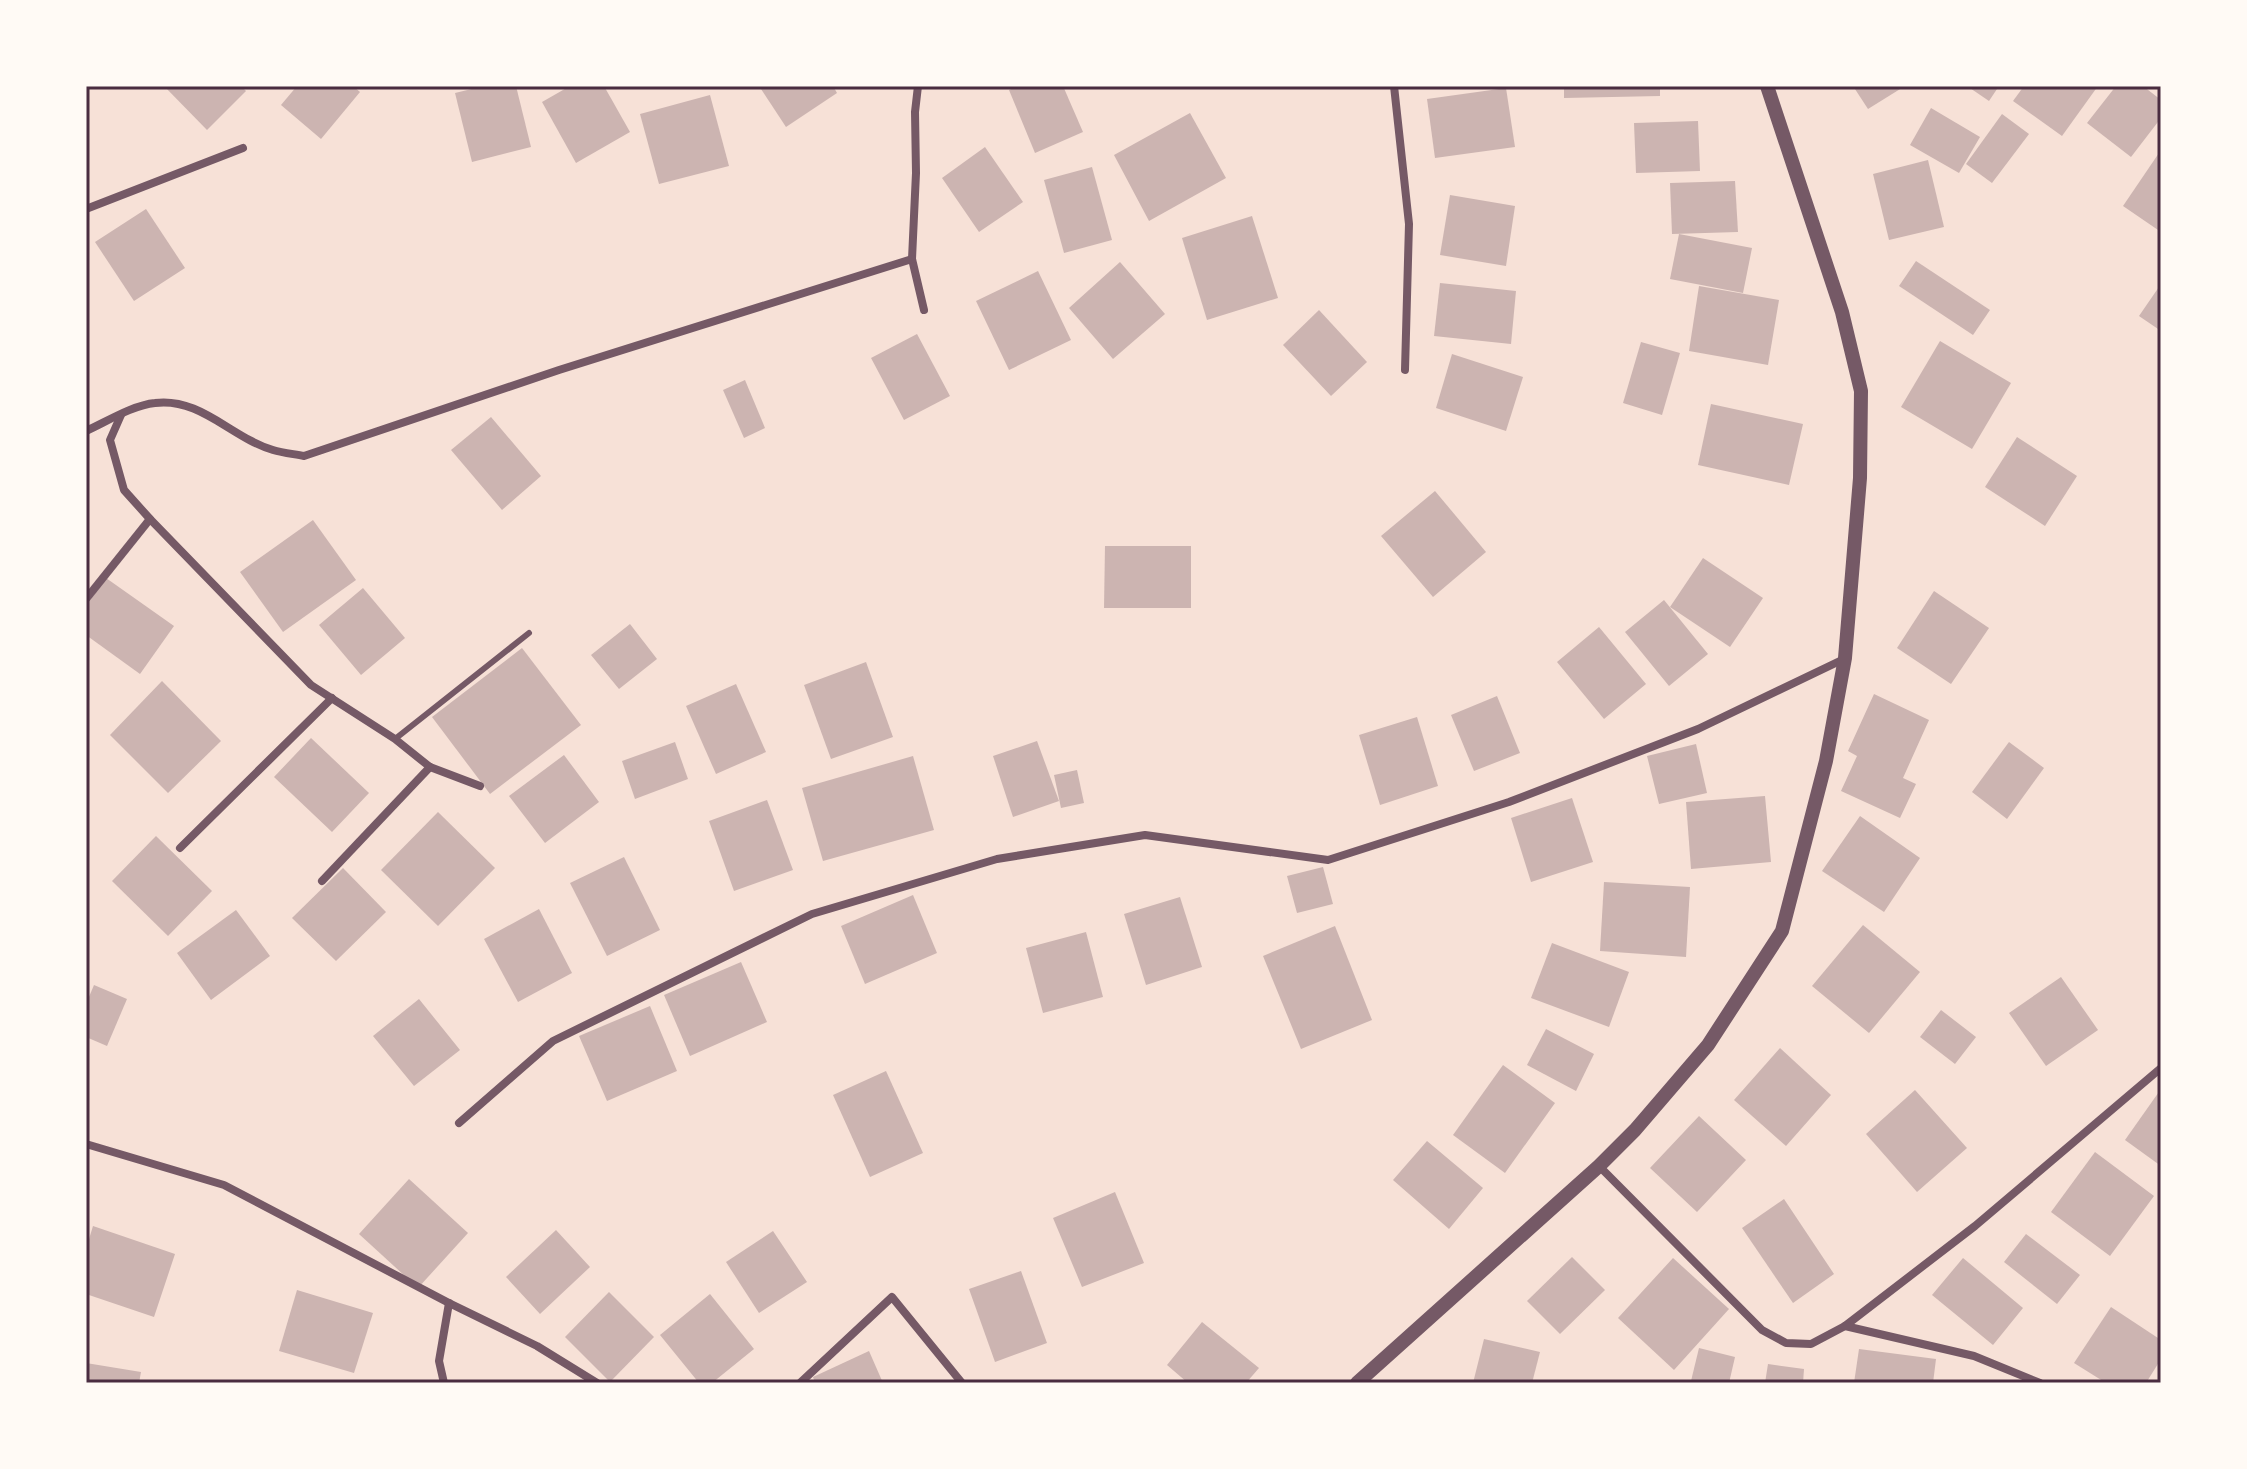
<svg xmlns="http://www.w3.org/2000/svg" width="2247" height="1469" viewBox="0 0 2247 1469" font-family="Inter,sans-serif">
	<rect width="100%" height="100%" fill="#f7e1d7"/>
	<!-- building -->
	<g fill="#ccb4b1">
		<path d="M164,86H241L246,91L207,130Z"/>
		<path d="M297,86H353L360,92L321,139L281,105Z"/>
		<path d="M484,86H516L531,147L472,162L455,93Z"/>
		<path d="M570,86H604L630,132L576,163L542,102Z"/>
		<path d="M759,86H833L837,93L786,127Z"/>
		<path d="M1018,86H1063L1083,132L1035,153L1009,90Z"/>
		<path d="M1564,86H1660V96L1564,98Z"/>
		<path d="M1853,86H1905L1868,109Z"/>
		<path d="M1967,86H1999L1989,101Z"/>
		<path d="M2024,86H2098L2062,136L2013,101Z"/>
		<path d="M2116,86H2143L2161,100V118L2131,157L2087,123Z"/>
		<path d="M1506,88L1515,147L1435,158L1427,99Z"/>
		<path d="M710,95L729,166L659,184L640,114Z"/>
		<path d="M1931,108L1980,137L1959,173L1910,145Z"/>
		<path d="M1190,113L1226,178L1149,221L1114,155Z"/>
		<path d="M2002,114L2029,134L1992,183L1966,164Z"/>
		<path d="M1698,121L1700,171L1636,173L1634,123Z"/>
		<path d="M985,147L1023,202L979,232L942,178Z"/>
		<path d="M2161,150V232L2123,206Z"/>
		<path d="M1928,160L1944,227L1889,240L1873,174Z"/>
		<path d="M1092,167L1112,240L1064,253L1044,180Z"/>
		<path d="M1735,181L1738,232L1672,234L1670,183Z"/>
		<path d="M1450,195L1515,206L1506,266L1440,255Z"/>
		<path d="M146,209L185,268L134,301L95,242Z"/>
		<path d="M1252,216L1278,298L1207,320L1182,238Z"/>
		<path d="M1679,234L1752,248L1743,293L1670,279Z"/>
		<path d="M1916,261L1990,310L1973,335L1899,286Z"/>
		<path d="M1120,262L1165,314L1113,359L1069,308Z"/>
		<path d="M1038,271L1071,340L1009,370L976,301Z"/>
		<path d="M1440,283L1516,291L1511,344L1434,336Z"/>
		<path d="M2161,284V331L2139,316Z"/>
		<path d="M1699,286L1779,300L1768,365L1689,351Z"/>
		<path d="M1319,310L1367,362L1331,396L1283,345Z"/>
		<path d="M917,334L950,396L904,420L871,358Z"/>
		<path d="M1940,341L2011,383L1972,449L1901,407Z"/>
		<path d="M1641,342L1680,353L1662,415L1623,403Z"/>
		<path d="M1452,354L1523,377L1506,431L1436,408Z"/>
		<path d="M745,380L765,428L744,438L723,390Z"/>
		<path d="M1711,404L1803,424L1789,485L1698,465Z"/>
		<path d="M491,417L541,476L502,510L451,450Z"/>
		<path d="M2017,437L2077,476L2045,526L1985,487Z"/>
		<path d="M1435,491L1486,552L1433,597L1381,536Z"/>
		<path d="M313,520L356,580L283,632L240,572Z"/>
		<path d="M1105,546H1191V608H1104Z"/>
		<path d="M1703,558L1763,598L1730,647L1670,607Z"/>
		<path d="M106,578L174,626L140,674L86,635V606Z"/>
		<path d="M363,588L405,638L361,675L319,625Z"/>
		<path d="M1934,591L1989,628L1951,684L1897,648Z"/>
		<path d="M1664,600L1708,654L1669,686L1625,632Z"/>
		<path d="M630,624L657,659L619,689L591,655Z"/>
		<path d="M1599,627L1646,684L1604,719L1557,662Z"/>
		<path d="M522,648L581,725L490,794L432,717Z"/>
		<path d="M866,662L893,737L831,759L804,685Z"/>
		<path d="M162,681L221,741L168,793L110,735Z"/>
		<path d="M736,684L766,752L716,774L686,706Z"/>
		<path d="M1874,694L1929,720L1903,778L1916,784L1900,818L1841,791L1857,756L1848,751Z"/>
		<path d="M1497,696L1520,753L1474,771L1451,715Z"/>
		<path d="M1417,717L1438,786L1380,805L1359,735Z"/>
		<path d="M311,738L369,793L332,832L274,777Z"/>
		<path d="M1037,741L1059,801L1013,817L993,756Z"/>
		<path d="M675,742L688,779L635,799L622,761Z"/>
		<path d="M2009,742L2044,768L2007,819L1972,792Z"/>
		<path d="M1696,744L1707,793L1659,804L1647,756Z"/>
		<path d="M564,755L599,802L545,843L509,796Z"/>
		<path d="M913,756L934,830L823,861L802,788Z"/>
		<path d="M1077,770L1084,803L1061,808L1054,775Z"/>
		<path d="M1765,796L1771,862L1691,869L1686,802Z"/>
		<path d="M1572,798L1593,862L1531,882L1511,818Z"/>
		<path d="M767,800L793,870L734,891L709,821Z"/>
		<path d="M438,812L495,868L438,926L381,870Z"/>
		<path d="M1860,816L1920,858L1884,912L1822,871Z"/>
		<path d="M156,836L212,891L168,936L112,881Z"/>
		<path d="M624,857L660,930L607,956L570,883Z"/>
		<path d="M1323,867L1333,904L1297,913L1287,876Z"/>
		<path d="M343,868L386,912L336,961L292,918Z"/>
		<path d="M1604,882L1690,887L1686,957L1600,951Z"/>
		<path d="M913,895L937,953L865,984L841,926Z"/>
		<path d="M1180,897L1202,967L1146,985L1124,914Z"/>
		<path d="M539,909L572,973L518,1002L484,939Z"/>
		<path d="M236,910L270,956L211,1000L177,953Z"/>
		<path d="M1863,925L1920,972L1869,1033L1812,986Z"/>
		<path d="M1335,926L1372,1020L1301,1049L1263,956Z"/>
		<path d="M1086,932L1103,997L1043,1013L1026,948Z"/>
		<path d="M1552,943L1629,972L1609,1027L1531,998Z"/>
		<path d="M741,962L767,1022L690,1056L664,995Z"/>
		<path d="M2061,977L2098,1030L2046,1066L2009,1013Z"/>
		<path d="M94,985L127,999L107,1046L86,1037V1004Z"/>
		<path d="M419,999L460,1050L414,1086L373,1036Z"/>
		<path d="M650,1006L677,1071L607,1101L579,1036Z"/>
		<path d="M1941,1010L1976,1037L1955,1064L1920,1037Z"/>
		<path d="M1546,1029L1594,1054L1576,1091L1527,1065Z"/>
		<path d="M1780,1048L1831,1095L1786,1146L1734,1100Z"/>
		<path d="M1503,1065L1555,1103L1505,1173L1453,1135Z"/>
		<path d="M886,1071L923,1153L870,1177L833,1095Z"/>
		<path d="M2161,1089V1166L2125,1140Z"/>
		<path d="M1915,1090L1967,1148L1917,1192L1866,1134Z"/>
		<path d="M1699,1116L1746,1160L1697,1212L1650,1168Z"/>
		<path d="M1427,1141L1483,1188L1449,1229L1393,1180Z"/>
		<path d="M2095,1152L2154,1196L2110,1256L2051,1212Z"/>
		<path d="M409,1179L468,1233L418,1288L359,1234Z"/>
		<path d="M1115,1192L1144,1263L1082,1287L1053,1218Z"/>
		<path d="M1784,1199L1834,1274L1793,1303L1742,1228Z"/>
		<path d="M93,1226L175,1254L154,1317L86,1294V1249Z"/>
		<path d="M556,1230L590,1267L540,1314L506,1277Z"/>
		<path d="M773,1231L807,1282L759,1313L726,1262Z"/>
		<path d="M2026,1234L2080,1275L2057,1304L2004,1262Z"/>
		<path d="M1572,1257L1605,1290L1560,1334L1527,1301Z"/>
		<path d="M1673,1258L1729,1309L1674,1370L1618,1318Z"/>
		<path d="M1963,1258L2023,1308L1993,1345L1932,1295Z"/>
		<path d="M1021,1271L1047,1343L995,1362L969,1289Z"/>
		<path d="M297,1290L373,1313L354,1373L279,1351Z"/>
		<path d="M609,1292L654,1337L610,1382L565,1337Z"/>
		<path d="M710,1294L754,1349L712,1383H699L660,1335Z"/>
		<path d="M2111,1307L2161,1340V1359L2146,1383H2106L2074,1363Z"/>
		<path d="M1202,1322L1259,1368L1246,1383H1188L1167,1365Z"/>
		<path d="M1484,1339L1540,1352L1532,1383H1473Z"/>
		<path d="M1699,1348L1735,1357L1729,1383H1700L1691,1381Z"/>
		<path d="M1859,1349L1936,1359L1933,1383H1854Z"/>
		<path d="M869,1351L883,1383H815L813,1377Z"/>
		<path d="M86,1363L141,1372L139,1383H86Z"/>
		<path d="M1768,1364L1804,1369L1803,1383H1765Z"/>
	</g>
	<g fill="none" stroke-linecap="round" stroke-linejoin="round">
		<!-- service -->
		<path stroke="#755966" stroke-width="6" d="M395,739L529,633"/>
		<!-- minor -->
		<g stroke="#755966" stroke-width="8">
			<path d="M918,86L915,112L916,173L912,259L924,310"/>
			<path d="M1394,86L1409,224L1405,370"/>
			<path d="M86,209L243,148"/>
			<path d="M121,415L110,440L124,490L150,519L311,685L395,739L430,767L480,786"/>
			<path d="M86,431C106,422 133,405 155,403C200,397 232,438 273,450C283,453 294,454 304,456L559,370L912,259"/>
			<path d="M86,599L150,519"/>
			<path d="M180,848L332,698"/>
			<path d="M322,881L430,767"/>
			<path d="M459,1123L553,1041L812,914L997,859L1145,835L1328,860L1509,802L1698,729L1844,659"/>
			<path d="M86,1144L224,1185L449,1303L537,1346L597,1383"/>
			<path d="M1599,1166L1762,1330L1786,1343L1811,1344L1845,1326L1975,1226L2161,1068"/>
			<path d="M1845,1326L1974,1356L2040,1383"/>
			<path d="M444,1383L439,1361L449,1303"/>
			<path d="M800,1383L892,1297L962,1383"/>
		</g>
		<!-- tertiary -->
		<path stroke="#755966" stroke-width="14" d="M1357,1383L1599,1166L1635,1130L1708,1045L1782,931L1826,761L1845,658L1860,478L1861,391L1842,312L1767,86"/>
	</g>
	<!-- border -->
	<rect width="2247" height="1469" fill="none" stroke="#fffaf5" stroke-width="176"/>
	<rect x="88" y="88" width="2071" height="1293" fill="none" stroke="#4a2c40" stroke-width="3"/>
</svg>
